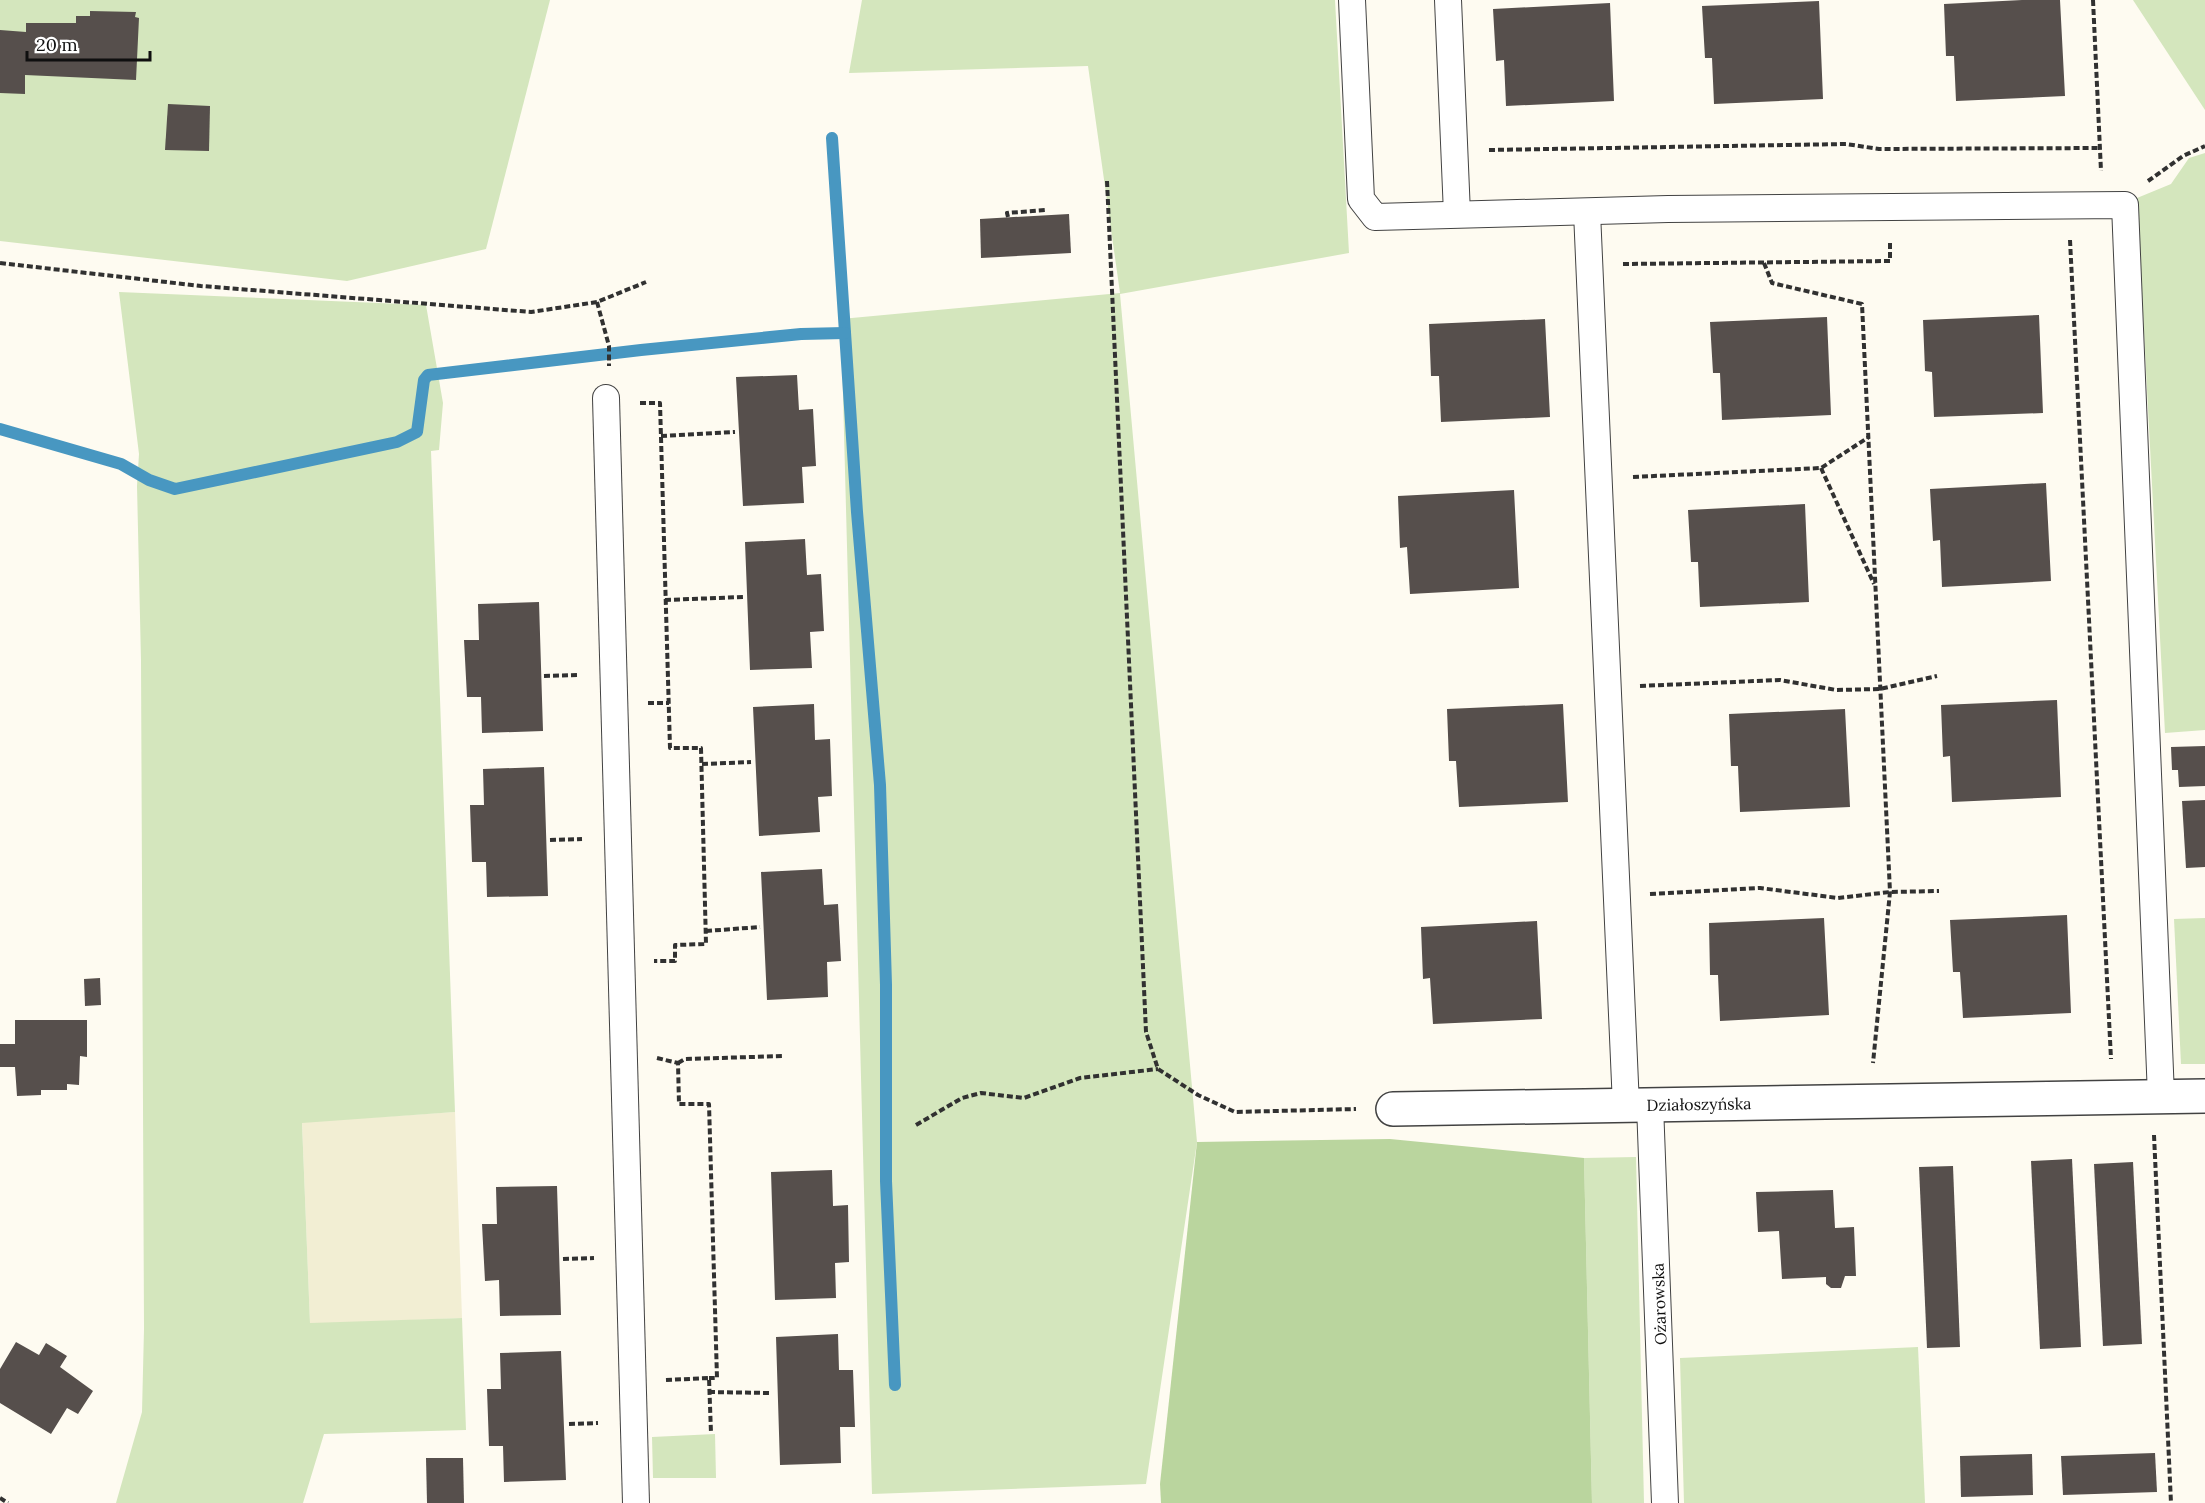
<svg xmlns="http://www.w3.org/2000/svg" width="2205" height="1503" viewBox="0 0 2205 1503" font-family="Lora,serif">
	<rect width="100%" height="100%" fill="#fefbf1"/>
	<!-- farmland -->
	<path fill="#f2eed3" d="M455,1112L462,1318L310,1324L302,1122Z"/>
	<!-- green -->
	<g fill="#d4e6bd">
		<path d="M0,0H550L486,249L347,281L0,241Z"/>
		<path d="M862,0H1335L1349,253L1120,294L1197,1142L1146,1484L872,1494L841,319L1120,293L1088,66L849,73Z"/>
		<path d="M2133,0H2205V110Z"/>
		<path d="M2205,153V730L2165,733L2137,198L2171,184L2189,158Z"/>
		<path d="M119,292L426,305L443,403L439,450L431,451L455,1112L302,1123L310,1323L462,1318L466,1430L324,1434L303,1503H116L142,1412L144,1329L141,660L137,486L139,454Z"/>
		<path d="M2205,918V1064H2181L2174,919Z"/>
		<path d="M1636,1157L1644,1503H1592L1584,1158Z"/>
		<path d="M1918,1347L1925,1503H1684L1680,1358Z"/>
		<path d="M715,1434L716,1478H653L652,1437Z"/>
	</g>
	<!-- forest -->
	<path fill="#bad59e" d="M1390,1139L1584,1158L1592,1503H1161L1160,1484L1197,1142Z"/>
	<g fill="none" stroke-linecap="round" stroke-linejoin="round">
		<!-- stream -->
		<g stroke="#4897c1" stroke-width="12">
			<path d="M832,138L857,512L880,785L886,985V1181L895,1385"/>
			<path d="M0,429L121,464L149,480L175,489L397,442L417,432L424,380L428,375L641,350L801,334L845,333"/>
		</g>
	</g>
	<!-- building -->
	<g fill="#564f4c">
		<path d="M2022,0H2060L2065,96L1956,101L1954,56H1946L1944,4Z"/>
		<path d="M1819,1L1823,99L1714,104L1712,58H1705L1702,6Z"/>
		<path d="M1610,3L1614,101L1506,106L1504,60L1496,61L1493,9Z"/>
		<path d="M90,11L136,12L135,17L139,18L136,80L25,75V94L0,93V30L26,32V23H76V16H90Z"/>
		<path d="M168,104L210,106L209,151L165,150Z"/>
		<path d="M1069,214L1071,253L981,258L980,219Z"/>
		<path d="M2039,315L2043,413L1934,417L1932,372L1925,371L1923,320Z"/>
		<path d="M1827,317L1831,415L1722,420L1720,373H1713L1710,322Z"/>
		<path d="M1545,319L1550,417L1441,422L1439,376H1431L1429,324Z"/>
		<path d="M797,375L799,410L813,409L816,466L802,467L804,503L743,506L736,377Z"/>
		<path d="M2046,483L2051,581L1942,587L1940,540L1933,541L1930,489Z"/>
		<path d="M1514,490L1519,588L1410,594L1407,547L1400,548L1398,496Z"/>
		<path d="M1805,504L1809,602L1700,607L1698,562H1691L1688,510Z"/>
		<path d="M805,539L807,575L821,574L824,631L810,632L812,668L750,670L745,542Z"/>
		<path d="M539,602L543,731L482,733L481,697H467L464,640H479L478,604Z"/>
		<path d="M2057,700L2061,797L1952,802L1950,756L1943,757L1941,705Z"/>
		<path d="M814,704L815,740L830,739L832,796L818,797L820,832L759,836L753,707Z"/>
		<path d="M1563,704L1568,802L1459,807L1456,761H1449L1447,709Z"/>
		<path d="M1845,709L1850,807L1740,812L1738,766H1731L1729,714Z"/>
		<path d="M2205,746V786L2179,787L2178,770H2172L2171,747Z"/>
		<path d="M544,767L548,896L487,897L486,862H472L470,805H484L483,769Z"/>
		<path d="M2205,800V867L2186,868L2182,801Z"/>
		<path d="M822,869L824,905L838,904L841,961L827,962L828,997L767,1000L761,872Z"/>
		<path d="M2067,915L2071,1013L1963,1018L1960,972H1953L1950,920Z"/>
		<path d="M1824,918L1829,1015L1720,1021L1718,975H1710L1709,923Z"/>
		<path d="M1537,921L1542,1019L1433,1024L1430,978L1423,979L1421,927Z"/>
		<path d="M100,978L101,1005L85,1006L84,979Z"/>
		<path d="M15,1020H87V1057L80,1056L79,1085L67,1084V1090H41V1095L17,1096L15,1067H0V1044H15Z"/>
		<path d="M2072,1159L2081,1347L2040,1349L2031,1161Z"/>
		<path d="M2133,1162L2142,1344L2103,1346L2094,1164Z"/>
		<path d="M1953,1166L1960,1347L1927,1348L1919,1167Z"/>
		<path d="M832,1170L833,1206L848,1205L849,1262L835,1263L836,1298L775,1300L771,1172Z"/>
		<path d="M557,1186L561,1315L500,1316L499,1280L485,1281L482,1224H497L496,1187Z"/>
		<path d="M1833,1190L1835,1228L1854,1227L1856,1276H1845L1841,1288H1831L1826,1284V1277L1782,1279L1779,1231L1758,1232L1756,1192Z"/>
		<path d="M838,1334L839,1370H853L855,1427H840L841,1463L780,1465L776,1337Z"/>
		<path d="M16,1342L39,1355L46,1343L67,1356L60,1367L93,1391L78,1414L67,1408L51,1434L0,1403V1369Z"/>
		<path d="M561,1351L566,1480L504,1482L503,1446H489L487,1389H501L500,1353Z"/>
		<path d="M2155,1453L2157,1492L2063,1495L2061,1456Z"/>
		<path d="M2032,1454L2033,1495L1961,1497L1960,1456Z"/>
		<path d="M426,1458H463L464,1503H427Z"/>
	</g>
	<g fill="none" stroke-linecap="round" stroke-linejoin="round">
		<defs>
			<g id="lane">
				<path d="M1352,0L1361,199L1375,217L1668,209L2125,205L2161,1096"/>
				<path d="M1448,0L1457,214"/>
				<path d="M1587,212L1626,1106"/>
				<path d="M606,398L636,1503"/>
				<path d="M1650,1105L1665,1503"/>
			</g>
			<path id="street" d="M1393,1109L2205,1096"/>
		</defs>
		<!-- lane casing -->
		<use href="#lane" stroke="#424242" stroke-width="28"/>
		<!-- street casing -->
		<use href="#street" stroke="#424242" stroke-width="36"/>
		<!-- path -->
		<g stroke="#313131" stroke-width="4" stroke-dasharray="6 3" stroke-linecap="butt">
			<path d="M2093,0L2101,171"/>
			<path d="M1489,150L1846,144L1879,149L2100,148"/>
			<path d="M1107,181L1146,1032L1158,1069L1198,1095L1235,1112L1356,1109"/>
			<path d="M2148,181L2183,156L2205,146"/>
			<path d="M1008,217L1007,213L1045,210"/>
			<path d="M2070,240L2111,1059"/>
			<path d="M0,263L201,286L531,312L597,302L646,282"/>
			<path d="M1764,263L1772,283L1862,304L1890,892L1873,1063"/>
			<path d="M1623,264L1890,261V242"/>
			<path d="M597,302L609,346V366"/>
			<path d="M640,403H660L670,748H701L706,944L675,945V961H654"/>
			<path d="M661,436L735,432"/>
			<path d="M1821,468L1874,584"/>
			<path d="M1633,477L1821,468L1869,437"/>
			<path d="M665,600L743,597"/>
			<path d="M544,676L578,675"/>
			<path d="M1640,686L1780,680L1836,690L1880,689L1937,676"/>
			<path d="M648,703H669"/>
			<path d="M702,764L751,762"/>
			<path d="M550,840L582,839"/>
			<path d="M1650,894L1760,888L1838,898L1890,892L1939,891"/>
			<path d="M706,931L760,927"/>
			<path d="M657,1058L678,1063L679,1104H709L717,1378H709"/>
			<path d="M678,1063L685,1059L784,1056"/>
			<path d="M916,1125L962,1098L981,1093L1024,1098L1080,1078L1158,1069"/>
			<path d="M2154,1135L2171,1503"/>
			<path d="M563,1259L594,1258"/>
			<path d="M666,1380L709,1378L711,1433"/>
			<path d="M709,1392L769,1393"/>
			<path d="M569,1424L598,1423"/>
			<path d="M0,1498L8,1503"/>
		</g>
		<!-- lane -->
		<use href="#lane" stroke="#fff" stroke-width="26"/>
		<!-- street -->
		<use href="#street" stroke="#fff" stroke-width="33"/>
	</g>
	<g text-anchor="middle" stroke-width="6" stroke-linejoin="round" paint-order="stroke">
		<!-- street labels -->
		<g font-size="16" fill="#0f0f0f" stroke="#fff">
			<text transform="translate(1699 1104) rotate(-1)" y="6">Działoszyńska</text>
			<text transform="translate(1659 1304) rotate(-92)" y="6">Ożarowska</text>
		</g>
	</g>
	<!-- scale -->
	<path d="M27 51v9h123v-9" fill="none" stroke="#0f0f0f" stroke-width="3"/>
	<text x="36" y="51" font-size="18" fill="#0f0f0f" stroke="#ffffff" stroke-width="4.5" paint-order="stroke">20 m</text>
</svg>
